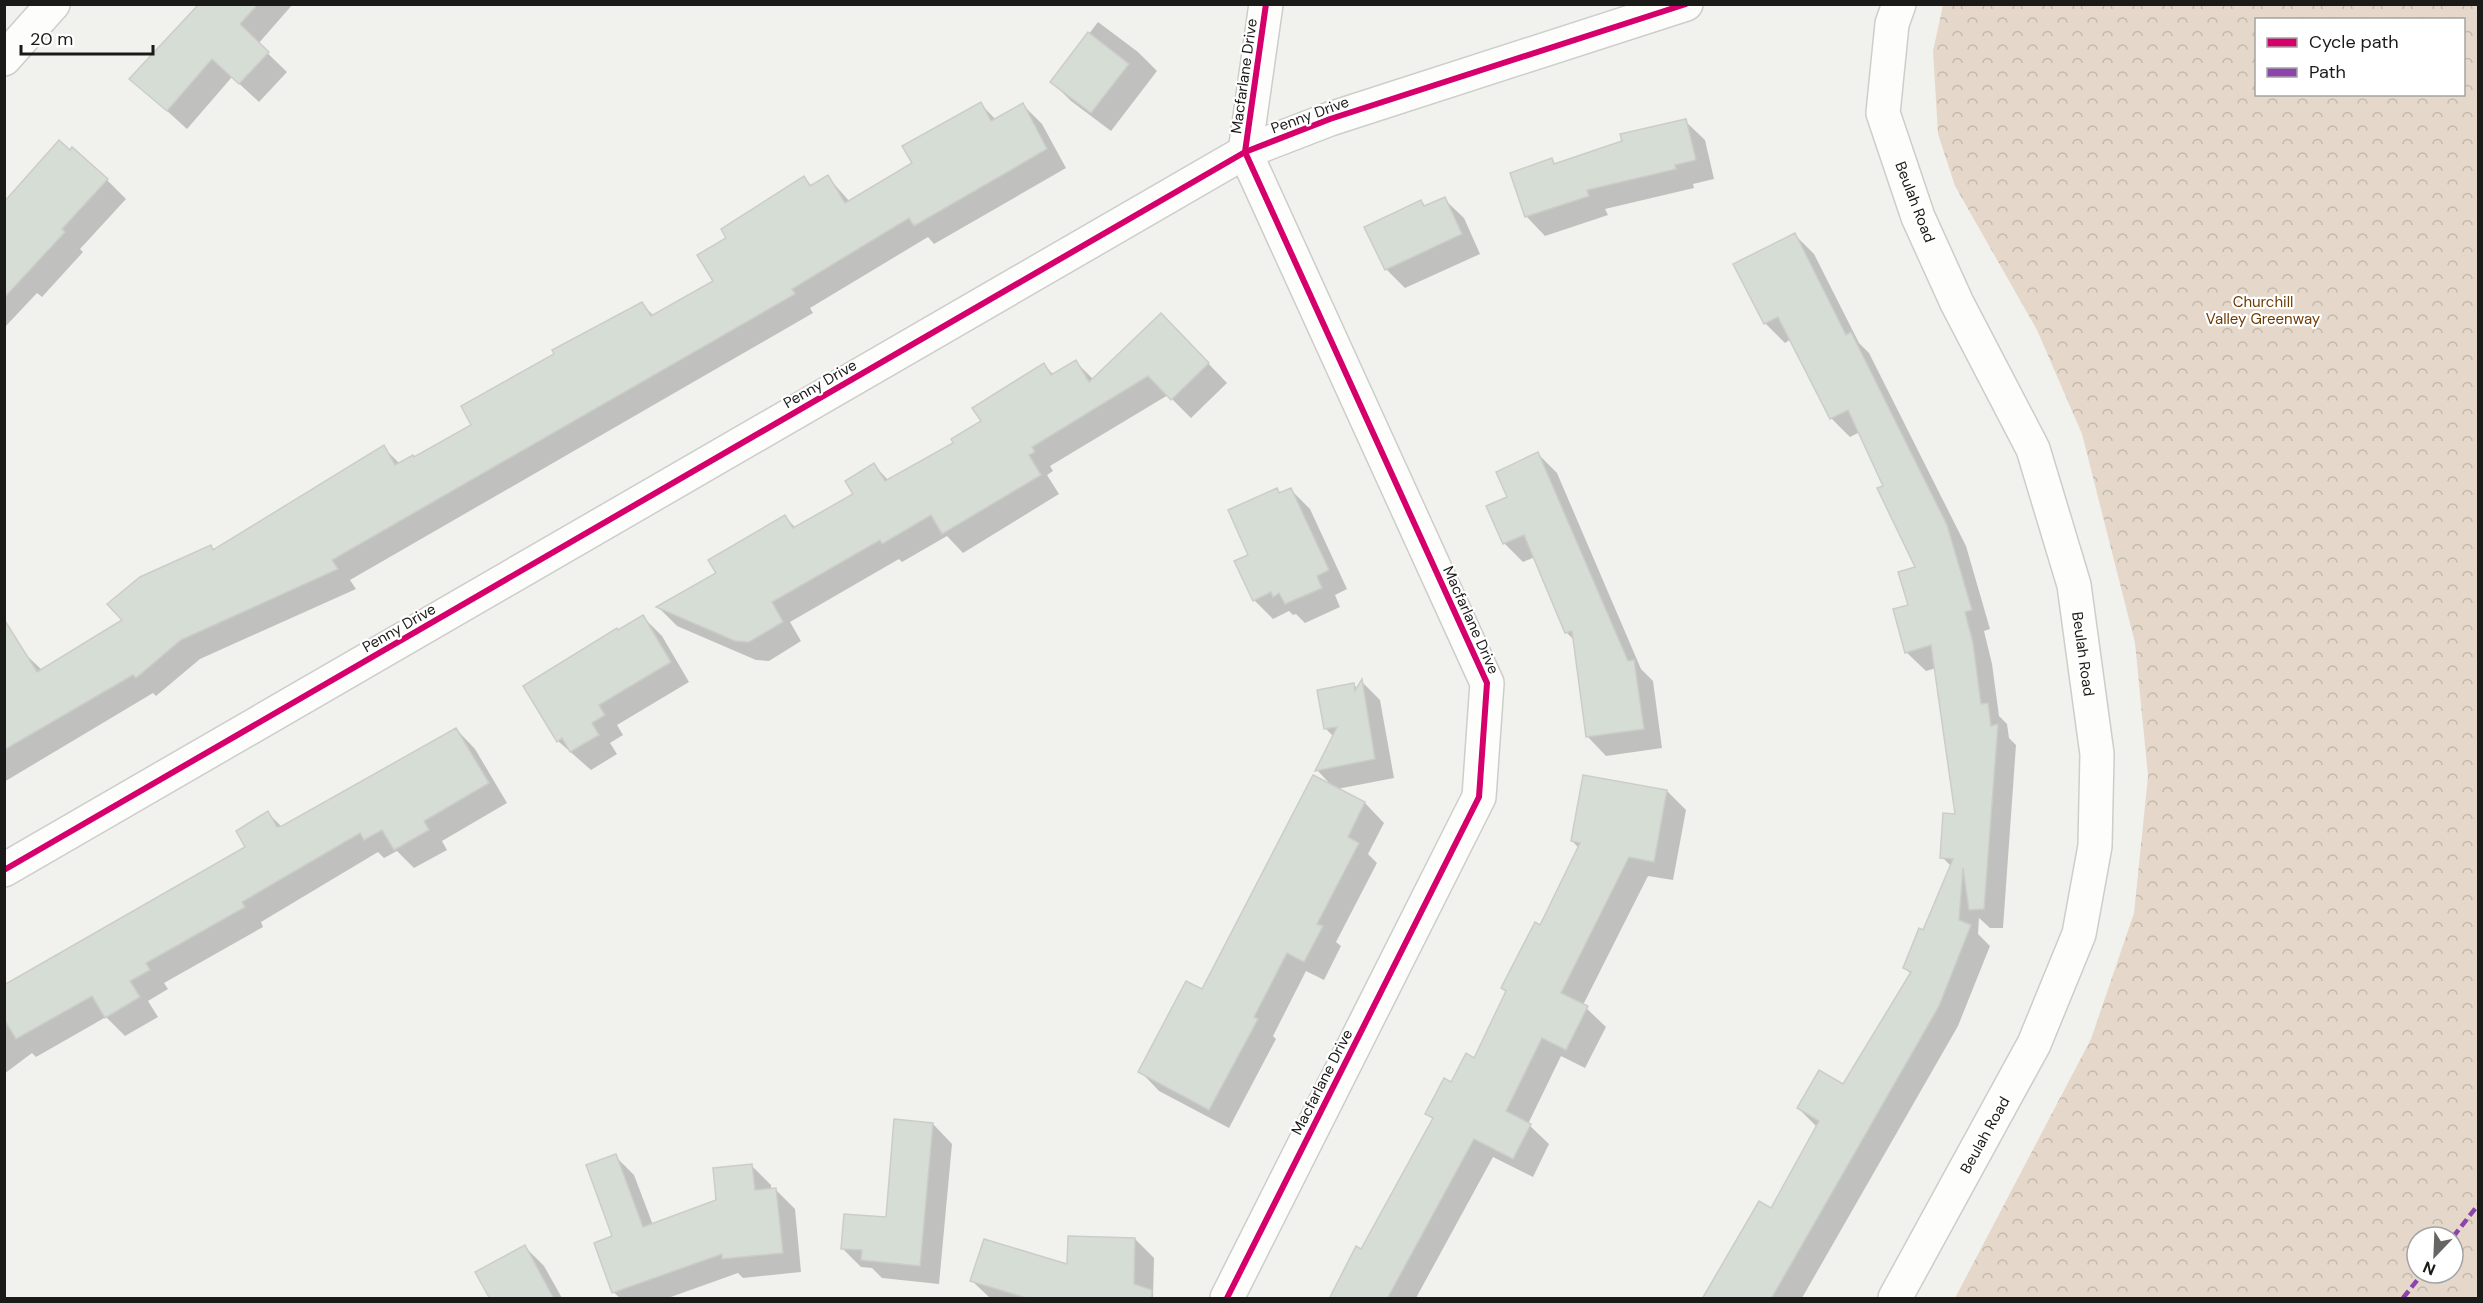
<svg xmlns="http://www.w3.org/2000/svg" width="2483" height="1303" viewBox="0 0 2483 1303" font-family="'DM Sans',sans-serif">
	<defs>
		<pattern id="park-crowns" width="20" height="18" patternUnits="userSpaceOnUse" patternTransform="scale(1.5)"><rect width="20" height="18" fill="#e5d8ca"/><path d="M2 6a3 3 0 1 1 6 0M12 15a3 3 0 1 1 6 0" fill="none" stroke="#c4b9ad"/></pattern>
	</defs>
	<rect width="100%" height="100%" fill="#f1f2ee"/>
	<!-- park -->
	<path fill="url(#park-crowns)" fill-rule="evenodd" d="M1943,5H2478V1298H1955L2091,1039L2134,913L2148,776L2135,643L2082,434L2037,330L1955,186L1938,134L1933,51ZM2256,20H2464V94H2256ZM2417,1237H2453V1273H2417Z"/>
	<!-- shadow -->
	<g fill="#0003">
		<path d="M201,4H293L258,44L287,72L259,102L232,77L187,129L132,79Z"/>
		<path d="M1098,22L1138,52L1157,71L1111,131L1071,101L1052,82Z"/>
		<path d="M981,104L996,120L1023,105L1042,124L1066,168L934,244L928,237L810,308L813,313L350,580L356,589L200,659L156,696L153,693L4,782V664L23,652L42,670L124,620L211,546L215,551L383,447L400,464L414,459L473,425L642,304L654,316L715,282L728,238L804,178L812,186L827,176L850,202L914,163Z"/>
		<path d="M1685,121L1705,140L1714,179L1693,184L1694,188L1605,209L1608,215L1545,236L1526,216L1552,160L1556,165Z"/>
		<path d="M107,180L126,199L80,249L83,252L42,297L37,293L4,328V222Z"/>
		<path d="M1444,199L1464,218L1480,254L1405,288L1386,269L1421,202L1426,207Z"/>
		<path d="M1794,234L1814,254L1859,343L1869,353L1966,546L1990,629L1984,631L1992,664L1999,716L2007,724L2009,738L2016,745L2003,928H1990L1979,918L1978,934L1990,946L1958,1026L1802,1298H1704L1771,1210L1817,1127L1798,1108L1844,1086L1911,974L1905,968L1924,932L1952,867L1942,857L1957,816L1936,668L1926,671L1906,652L1909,606L1917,568L1885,487L1860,432L1850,437L1831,418L1791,339L1785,343L1765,323L1735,264Z"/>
		<path d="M1180,334L1227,383L1191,418L1168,395L1050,466L1053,471L1047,475L1059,494L963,553L947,536L902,562L899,559L790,622L801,641L769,661L756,660L677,626L659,608L718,574L785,517L796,528L855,494L874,465L889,481L955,443L983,422L1044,365L1054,375L1076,362L1094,380Z"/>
		<path d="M1538,454L1557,473L1641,669L1653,681L1662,748L1606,756L1587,736L1574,640L1566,632L1535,557L1523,562L1504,543L1509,498Z"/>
		<path d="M1277,489L1281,494L1291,490L1310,509L1347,589L1335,595L1340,607L1305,623L1296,614L1293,615L1289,611L1273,619L1254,600L1250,555Z"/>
		<path d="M643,617L662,636L689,682L617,725L623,735L610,743L617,754L591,770L558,741L618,632Z"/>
		<path d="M1362,682L1380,700L1394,778L1337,789L1365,803L1384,823L1368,854L1377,863L1336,942L1341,946L1324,980L1306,971L1273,1036L1276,1039L1229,1128L1159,1091L1140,1071L1202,991L1332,786L1317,770L1334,737L1326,729L1353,684L1358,689Z"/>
		<path d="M456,729L475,749L507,803L442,841L447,850L414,868L397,851L384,858L378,852L261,922L263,927L164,983L168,989L148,1001L158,1017L125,1036L106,1017L36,1057L32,1053L4,1074V987L247,847L268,813L283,828Z"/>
		<path d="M1667,791L1686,810L1673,880L1648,876L1583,1005L1606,1027L1585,1068L1561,1056L1528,1124L1549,1144L1533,1177L1493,1157L1416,1298H1330L1362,1251L1434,1120L1427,1114L1474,1060L1507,993L1502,988L1540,927L1579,848L1572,841Z"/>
		<path d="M933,1124L952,1144L939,1284L882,1278L872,1268L861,1267L842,1248L887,1219Z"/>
		<path d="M615,1156L634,1175L653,1225L718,1201L752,1166L771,1185V1190L775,1189L795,1209L801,1272L743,1278L738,1273L668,1298H620L613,1292Z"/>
		<path d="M1135,1239L1154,1258L1153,1298H990L972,1281L1069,1266Z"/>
		<path d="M525,1247L544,1266L562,1298H491Z"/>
	</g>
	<!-- building -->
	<g fill="#d5ddd4" stroke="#cccdca" stroke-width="1.5">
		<path d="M199,4H258L240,24L269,52L239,84L212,59L167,111L129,79Z"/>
		<path d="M1088,32L1129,64L1091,113L1050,82Z"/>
		<path d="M981,102L991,121L1023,103L1047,149L914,226L909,218L792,289L795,294L332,560L338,569L181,640L136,678L133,675L4,750V619L37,672L122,620L107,604L140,577L211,545L213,550L384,445L395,465L413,455L414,457L471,425L461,406L554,354L552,350L642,302L651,316L713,281L697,255L726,238L721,229L804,176L810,186L828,175L845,203L912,163L902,146Z"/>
		<path d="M1686,119L1696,160L1675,165L1676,169L1587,190L1589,196L1525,217L1510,173L1552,158L1554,164L1622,141L1620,134Z"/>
		<path d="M59,140L70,150L72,147L108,179L62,229L65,232L4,298V202Z"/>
		<path d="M1445,197L1462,234L1385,270L1364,227L1421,200L1424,206Z"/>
		<path d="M1795,233L1846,335L1851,332L1947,525L1972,610L1965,612L1973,643L1981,704L1988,703L1991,726L1998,724L1984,909L1969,910L1963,868L1959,920L1971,925L1939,1006L1771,1299H1702L1759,1201L1771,1208L1819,1121L1797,1108L1819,1070L1843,1084L1911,972L1903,968L1919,928L1923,930L1953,859L1940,858L1943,813L1955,814L1931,645L1905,653L1893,609L1908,605L1898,572L1915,567L1877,488L1883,486L1848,410L1830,419L1778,317L1764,324L1733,264Z"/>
		<path d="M1161,313L1209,363L1171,400L1148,376L1032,447L1035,452L1029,455L1041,475L942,534L931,515L882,544L880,540L772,602L783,622L749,642L735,641L656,607L716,573L708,560L785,515L793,528L853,494L845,481L874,463L885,481L953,443L951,439L981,421L972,408L1044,363L1051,375L1076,360L1089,382Z"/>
		<path d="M1538,452L1628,661L1634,660L1644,729L1586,737L1572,631L1565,633L1524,535L1503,544L1486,506L1507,497L1496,472Z"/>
		<path d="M1277,488L1279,493L1291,488L1329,570L1317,576L1322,588L1285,604L1279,593L1273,597L1271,592L1253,601L1234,561L1248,555L1228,510Z"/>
		<path d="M643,615L671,662L599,705L605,715L592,723L599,735L570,752L562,738L557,742L523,686L617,628L618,630Z"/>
		<path d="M1362,679L1375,759L1315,771L1337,727L1324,729L1317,690L1354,683L1355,691Z"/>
		<path d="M456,728L489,783L424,821L429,830L394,850L382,830L364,840L360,833L242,902L245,907L146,963L150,970L130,981L140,997L105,1018L92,996L16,1039L4,1019V985L245,847L236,831L268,811L277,827L282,826Z"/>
		<path d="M1313,775L1365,802L1348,837L1359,843L1317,924L1323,926L1304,962L1287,953L1254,1017L1258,1019L1209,1110L1138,1072L1186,981L1202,989Z"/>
		<path d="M1583,775L1667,790L1654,862L1629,857L1561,993L1588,1006L1566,1050L1542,1038L1506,1111L1531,1124L1513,1159L1474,1139L1387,1299H1329L1356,1246L1361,1249L1433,1118L1425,1114L1444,1078L1451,1082L1466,1053L1474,1058L1506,991L1501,988L1535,922L1540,925L1580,843L1571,841Z"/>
		<path d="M894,1119L933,1123L920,1266L861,1260L862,1250L841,1249L844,1214L886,1217Z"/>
		<path d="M616,1154L643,1227L716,1200L713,1168L752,1164L755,1190L776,1188L783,1253L722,1259V1254L612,1293L594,1243L612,1236L586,1165Z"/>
		<path d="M1068,1236L1135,1238L1134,1284L1152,1290L1151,1299H1030L970,1281L984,1239L1067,1264Z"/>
		<path d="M525,1245L554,1299H490L475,1272Z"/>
	</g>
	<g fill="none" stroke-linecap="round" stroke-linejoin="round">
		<defs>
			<g id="minor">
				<path d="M4,59L53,4"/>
				<path d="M4,870L1245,152L1330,119L1686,4"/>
				<path d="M1227,1298L1479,797L1487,683L1245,152L1266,4"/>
			</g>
			<path id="primary" d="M1895,1298L2034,1044L2079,934L2095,846L2097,754L2074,585L2033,449L1957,303L1918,217L1883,113L1892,24L1899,4"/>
		</defs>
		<!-- minor casing -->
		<use href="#minor" stroke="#cdcdca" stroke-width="36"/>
		<!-- primary casing -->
		<use href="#primary" stroke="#cdcdca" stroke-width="36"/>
		<!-- minor -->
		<use href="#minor" stroke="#fdfdfc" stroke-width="33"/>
		<!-- primary -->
		<use href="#primary" stroke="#fdfdfc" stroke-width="33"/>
		<!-- quiet -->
		<g stroke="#8e44ad" stroke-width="4.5" stroke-dasharray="9 4.5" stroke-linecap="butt">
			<path d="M2453,1237L2478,1205"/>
			<path d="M2403,1298L2423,1273"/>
		</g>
		<defs>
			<g id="cycleway">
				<path d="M4,870L1245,152L1330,119L1686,4"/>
				<path d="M1227,1298L1479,797L1487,683L1245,152L1266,4"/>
			</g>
		</defs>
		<!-- cycleway casing -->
		<use href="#cycleway" stroke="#fff" stroke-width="10"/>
		<!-- cycleway -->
		<use href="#cycleway" stroke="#d6006c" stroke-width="6"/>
	</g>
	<g text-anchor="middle" stroke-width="4.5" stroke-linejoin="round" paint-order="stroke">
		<!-- street labels -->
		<g font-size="15" fill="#1a1b18" stroke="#fff">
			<text transform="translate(1244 76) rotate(-82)" y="5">Macfarlane Drive</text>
			<text transform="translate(1310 115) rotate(-20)" y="5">Penny Drive</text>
			<text transform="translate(1915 202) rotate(69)" y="5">Beulah Road</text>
			<text transform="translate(820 384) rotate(-30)" y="5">Penny Drive</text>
			<text transform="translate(1471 620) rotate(66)" y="5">Macfarlane Drive</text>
			<text transform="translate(399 628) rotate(-30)" y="5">Penny Drive</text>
			<text transform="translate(2083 654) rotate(82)" y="5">Beulah Road</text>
			<text transform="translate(1322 1082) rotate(-63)" y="5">Macfarlane Drive</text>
			<text transform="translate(1985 1135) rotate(-61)" y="5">Beulah Road</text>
		</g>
		<!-- park labels -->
		<g font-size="15" fill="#6e3c02" stroke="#fff">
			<text x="2263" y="307">Churchill<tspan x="2263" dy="17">Valley Greenway</tspan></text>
		</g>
	</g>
	<!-- border -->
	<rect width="2483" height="1303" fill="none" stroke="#1a1b18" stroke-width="12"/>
	<!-- legend -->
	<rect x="2255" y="18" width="210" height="78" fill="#ffffff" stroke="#a3a4a3" stroke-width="1.5"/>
	<rect x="2267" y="38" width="30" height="9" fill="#d6006c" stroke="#a3a4a3" stroke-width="1.5"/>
	<text x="2309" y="48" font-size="18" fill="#1a1b18">Cycle path</text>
	<rect x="2267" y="68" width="30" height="9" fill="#8e44ad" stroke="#a3a4a3" stroke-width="1.5"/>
	<text x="2309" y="78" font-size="18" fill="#1a1b18">Path</text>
	<!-- north arrow -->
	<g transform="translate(2435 1255) rotate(203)"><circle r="28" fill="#ffffff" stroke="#a3a4a3" stroke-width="1.5"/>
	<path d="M0-4.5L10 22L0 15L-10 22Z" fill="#656663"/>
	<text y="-9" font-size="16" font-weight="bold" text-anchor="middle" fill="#1a1b18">N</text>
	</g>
	<!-- scale -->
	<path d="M21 45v9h132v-9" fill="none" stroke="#1a1b18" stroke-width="3"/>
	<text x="30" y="45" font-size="18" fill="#1a1b18" stroke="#ffffff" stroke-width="4.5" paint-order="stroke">20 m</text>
</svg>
